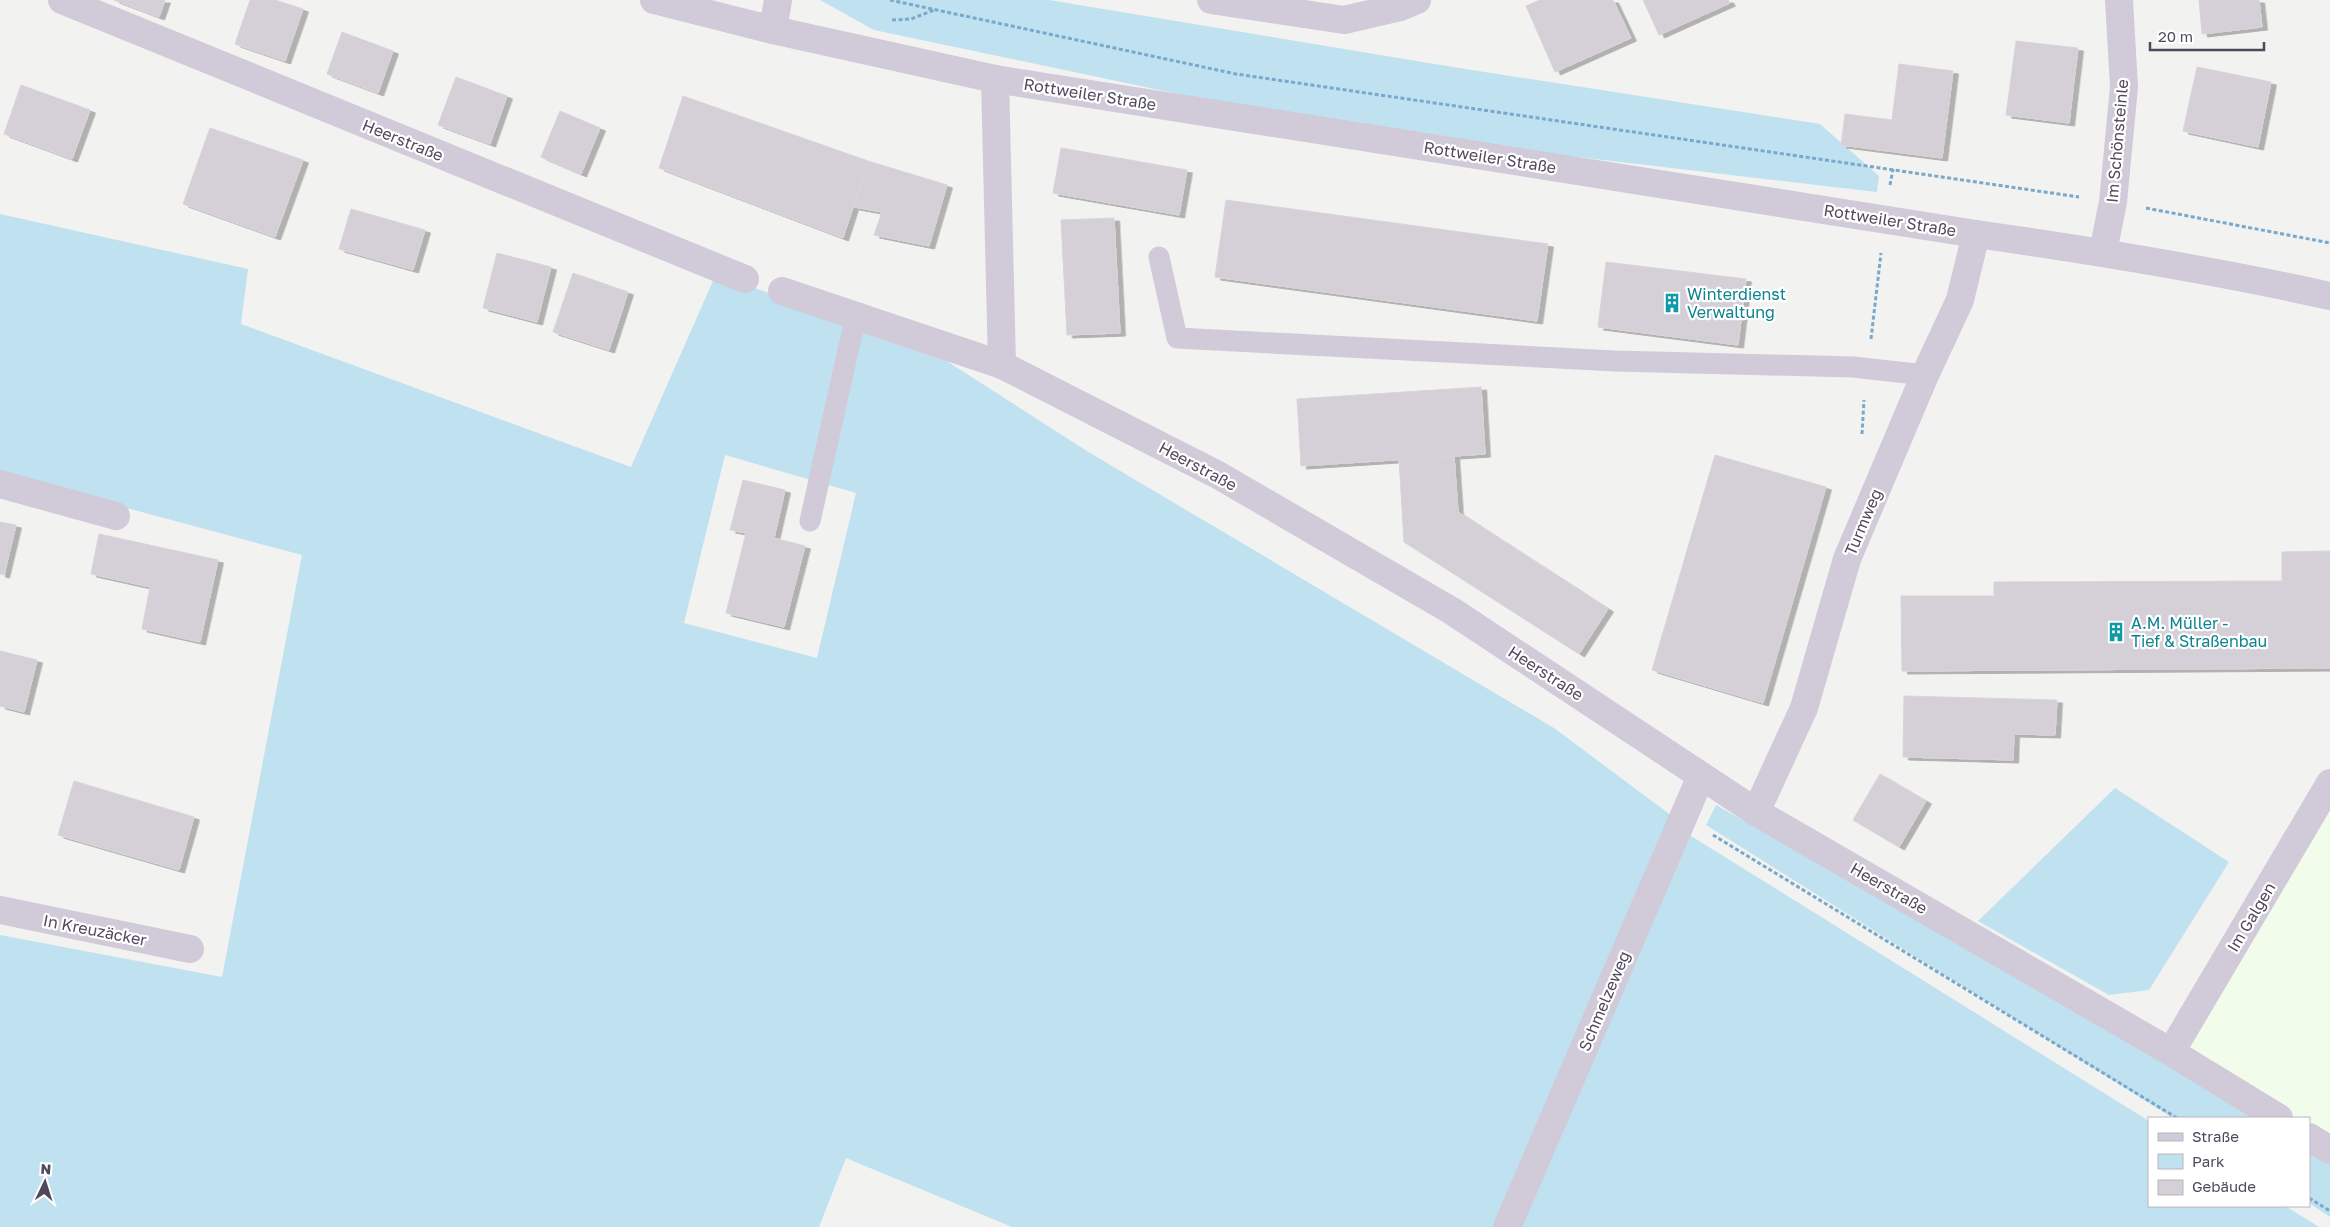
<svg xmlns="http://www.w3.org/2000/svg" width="2330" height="1227" viewBox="0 0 2330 1227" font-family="'Golos Text',sans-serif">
	<defs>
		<filter id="shadow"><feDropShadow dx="5.5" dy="3" stdDeviation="0" flood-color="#0004"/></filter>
	</defs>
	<rect width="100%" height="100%" fill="#f2f2f0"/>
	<!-- commercial -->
	<path fill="#f1fcea" d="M2330,789V1144L2309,1131V1118H2289L2180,1050Z"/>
	<!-- green -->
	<g fill="#c0e1ef" fill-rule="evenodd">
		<path d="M820,0H1049L1459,68L1820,124L1879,176L1877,192L1544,153L1183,95L874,30Z"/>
		<path d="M0,214L248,269L241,324L631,467L716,274L931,351L1090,453L1554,728L1676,819L1501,1227H1012L846,1158L819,1227H0V935L222,977L302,555L0,474ZM725,455L856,493L817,658L684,623Z"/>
		<path d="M2115,788L2229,862L2149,990L2109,995L1978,921Z"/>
		<path d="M1716,805L2171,1060L2265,1118H2173L1706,825Z"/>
		<path d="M1683,831L2149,1121V1206H2285L2319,1227H1516Z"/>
		<path d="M2309,1146L2330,1159V1217L2309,1203Z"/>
	</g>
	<!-- building -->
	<g fill="#d5cfd7" stroke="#d8d4db" filter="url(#shadow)">
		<path d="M114,0H165L159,17Z"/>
		<path d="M250,0H275L303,9L285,61L235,44Z"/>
		<path d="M1540,0H1613L1631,38L1555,72L1526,6Z"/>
		<path d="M1643,0H1728L1730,3L1659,35Z"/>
		<path d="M2199,0H2259L2262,27L2202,34Z"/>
		<path d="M342,32L393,51L378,93L327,74Z"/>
		<path d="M2016,41L2078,48L2069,123L2006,115Z"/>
		<path d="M1899,64L1953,71L1942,158L1841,145L1845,114L1892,120Z"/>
		<path d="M2197,67L2271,82L2258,147L2183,131Z"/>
		<path d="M456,77L507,96L490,144L438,125Z"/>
		<path d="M21,85L90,110L72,159L4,134Z"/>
		<path d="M683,96L868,161L843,238L659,168Z"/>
		<path d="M560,111L600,128L581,174L541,157Z"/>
		<path d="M210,128L303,160L275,237L183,204Z"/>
		<path d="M1061,148L1187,170L1179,215L1053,193Z"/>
		<path d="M868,161L947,185L929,246L874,235L882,212L854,207Z"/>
		<path d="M1226,200L1548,244L1537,321L1215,277Z"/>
		<path d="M351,209L425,230L413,270L339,249Z"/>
		<path d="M1114,218L1120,333L1067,335L1061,220Z"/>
		<path d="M497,253L551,267L537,322L483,308Z"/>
		<path d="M1606,262L1746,279L1738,345L1598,327Z"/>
		<path d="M573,273L628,292L609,350L553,332Z"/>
		<path d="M1481,387L1485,454L1301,466L1297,399Z"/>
		<path d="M1715,455L1826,487L1763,703L1652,670Z"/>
		<path d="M1454,456L1458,512L1608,609L1579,654L1404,542L1399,459Z"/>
		<path d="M743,480L785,490L774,538L805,546L784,627L726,613L746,533L730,530Z"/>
		<path d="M0,522L16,525L4,575L0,574Z"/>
		<path d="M99,534L218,560L200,642L142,629L150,587L91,574Z"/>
		<path d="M2330,551V668L1902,671L1901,596H1994V582L2282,581V552Z"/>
		<path d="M0,651L37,660L24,712L0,706Z"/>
		<path d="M1904,696L2057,700L2055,735L2014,734L2013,760L1903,757Z"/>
		<path d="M1880,774L1926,801L1899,847L1853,820Z"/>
		<path d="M74,781L194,817L179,870L58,835Z"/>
	</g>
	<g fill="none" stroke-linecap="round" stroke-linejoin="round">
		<!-- path -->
		<g stroke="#78a9cc" stroke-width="3" stroke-dasharray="4 2.5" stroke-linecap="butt">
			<path d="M890,0L1236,74L2079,197"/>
			<path d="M892,20L911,19L934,10"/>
			<path d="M1890,185L1893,169"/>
			<path d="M2146,208L2330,243"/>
			<path d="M1871,339L1881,253"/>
			<path d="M1862,434L1864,400"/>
			<path d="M1713,835L2177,1118"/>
			<path d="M2309,1198L2330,1211"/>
		</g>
		<!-- service -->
		<g stroke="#d0cad9" stroke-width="21">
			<path d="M1159,257L1177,338L1615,361L1853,367L1925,375"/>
			<path d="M810,521L856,315"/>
		</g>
		<!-- minor -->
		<g stroke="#d0cad9" stroke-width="28">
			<path d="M62,0L745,279"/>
			<path d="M1211,0L1344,20L1400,7L1417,0"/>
			<path d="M773,30L778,0"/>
			<path d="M995,79L1002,365"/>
			<path d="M2103,252L2113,202L2124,87L2119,0"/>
			<path d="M782,291L1002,365L1218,475L1452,611L1756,812L2171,1052L2279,1118"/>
			<path d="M0,484L116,516"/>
			<path d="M1756,812L1804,708L1847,559L1925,375L1960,300L1976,234"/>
			<path d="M0,910L190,949"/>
			<path d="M2171,1052L2330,783"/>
			<path d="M2309,1137L2330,1150"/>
			<path d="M1507,1227L1701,776"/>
		</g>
		<!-- tertiary -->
		<path stroke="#d0cad9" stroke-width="28" d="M654,0L773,30L995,79L1976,234C2095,251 2213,270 2330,296"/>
	</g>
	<!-- icons -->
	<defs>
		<symbol id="building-bare" viewBox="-9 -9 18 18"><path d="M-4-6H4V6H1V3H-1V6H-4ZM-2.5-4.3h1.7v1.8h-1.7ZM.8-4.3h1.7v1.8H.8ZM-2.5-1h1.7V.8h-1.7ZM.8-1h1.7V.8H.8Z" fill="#0f9aa8" stroke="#fff" stroke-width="2.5" paint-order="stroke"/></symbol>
	</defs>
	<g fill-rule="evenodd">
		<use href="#building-bare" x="1658" y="289" width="28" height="28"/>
		<use href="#building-bare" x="2102" y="618" width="28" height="28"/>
	</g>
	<g text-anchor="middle" stroke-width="4.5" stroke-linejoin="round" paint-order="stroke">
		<!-- street labels -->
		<g font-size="16" fill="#50485d" stroke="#fff">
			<text transform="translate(1090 94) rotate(9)" y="6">Rottweiler Straße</text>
			<text transform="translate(403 140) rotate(22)" y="6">Heerstraße</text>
			<text transform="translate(2117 141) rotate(-85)" y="6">Im Schönsteinle</text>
			<text transform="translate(1490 157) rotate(9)" y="6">Rottweiler Straße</text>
			<text transform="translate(1890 220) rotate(9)" y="6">Rottweiler Straße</text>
			<text transform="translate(1198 466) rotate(28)" y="6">Heerstraße</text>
			<text transform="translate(1863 522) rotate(-67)" y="6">Turmweg</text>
			<text transform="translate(1546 673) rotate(33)" y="6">Heerstraße</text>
			<text transform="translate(1889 888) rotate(30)" y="6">Heerstraße</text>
			<text transform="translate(2251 917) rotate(-59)" y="6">Im Galgen</text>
			<text transform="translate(95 930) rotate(11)" y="6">In Kreuzäcker</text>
			<text transform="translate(1604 1001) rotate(-67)" y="6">Schmelzeweg</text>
		</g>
		<!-- culture labels -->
		<g font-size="16" fill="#0d838f" stroke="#fff" text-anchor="start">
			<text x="1687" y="300">Winterdienst<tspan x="1687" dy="18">Verwaltung</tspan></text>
			<text x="2131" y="629">A.M. Müller -<tspan x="2131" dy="18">Tief &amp; Straßenbau</tspan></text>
		</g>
	</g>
	<!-- legend -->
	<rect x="2148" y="1117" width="162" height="90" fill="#ffffff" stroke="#b9b6be"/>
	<rect x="2158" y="1133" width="25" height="8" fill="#d0cad9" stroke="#b9b6be"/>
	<text x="2192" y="1142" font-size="15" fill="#50485d">Straße</text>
	<rect x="2158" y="1154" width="25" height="15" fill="#c0e1ef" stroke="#b9b6be"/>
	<text x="2192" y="1167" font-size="15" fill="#50485d">Park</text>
	<rect x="2158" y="1180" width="25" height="15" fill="#d5cfd7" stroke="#b9b6be"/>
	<text x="2192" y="1192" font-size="15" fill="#50485d">Gebäude</text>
	<!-- north arrow -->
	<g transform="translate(45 1182) rotate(4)" stroke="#ffffff" stroke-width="4" paint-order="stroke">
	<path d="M0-4L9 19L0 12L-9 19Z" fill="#50485d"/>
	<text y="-8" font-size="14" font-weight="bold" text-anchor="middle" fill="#50485d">N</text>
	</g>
	<!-- scale -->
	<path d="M2150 42v8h114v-8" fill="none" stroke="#50485d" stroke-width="2.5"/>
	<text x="2158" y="42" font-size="15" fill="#50485d" stroke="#ffffff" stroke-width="4" paint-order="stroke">20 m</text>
</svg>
